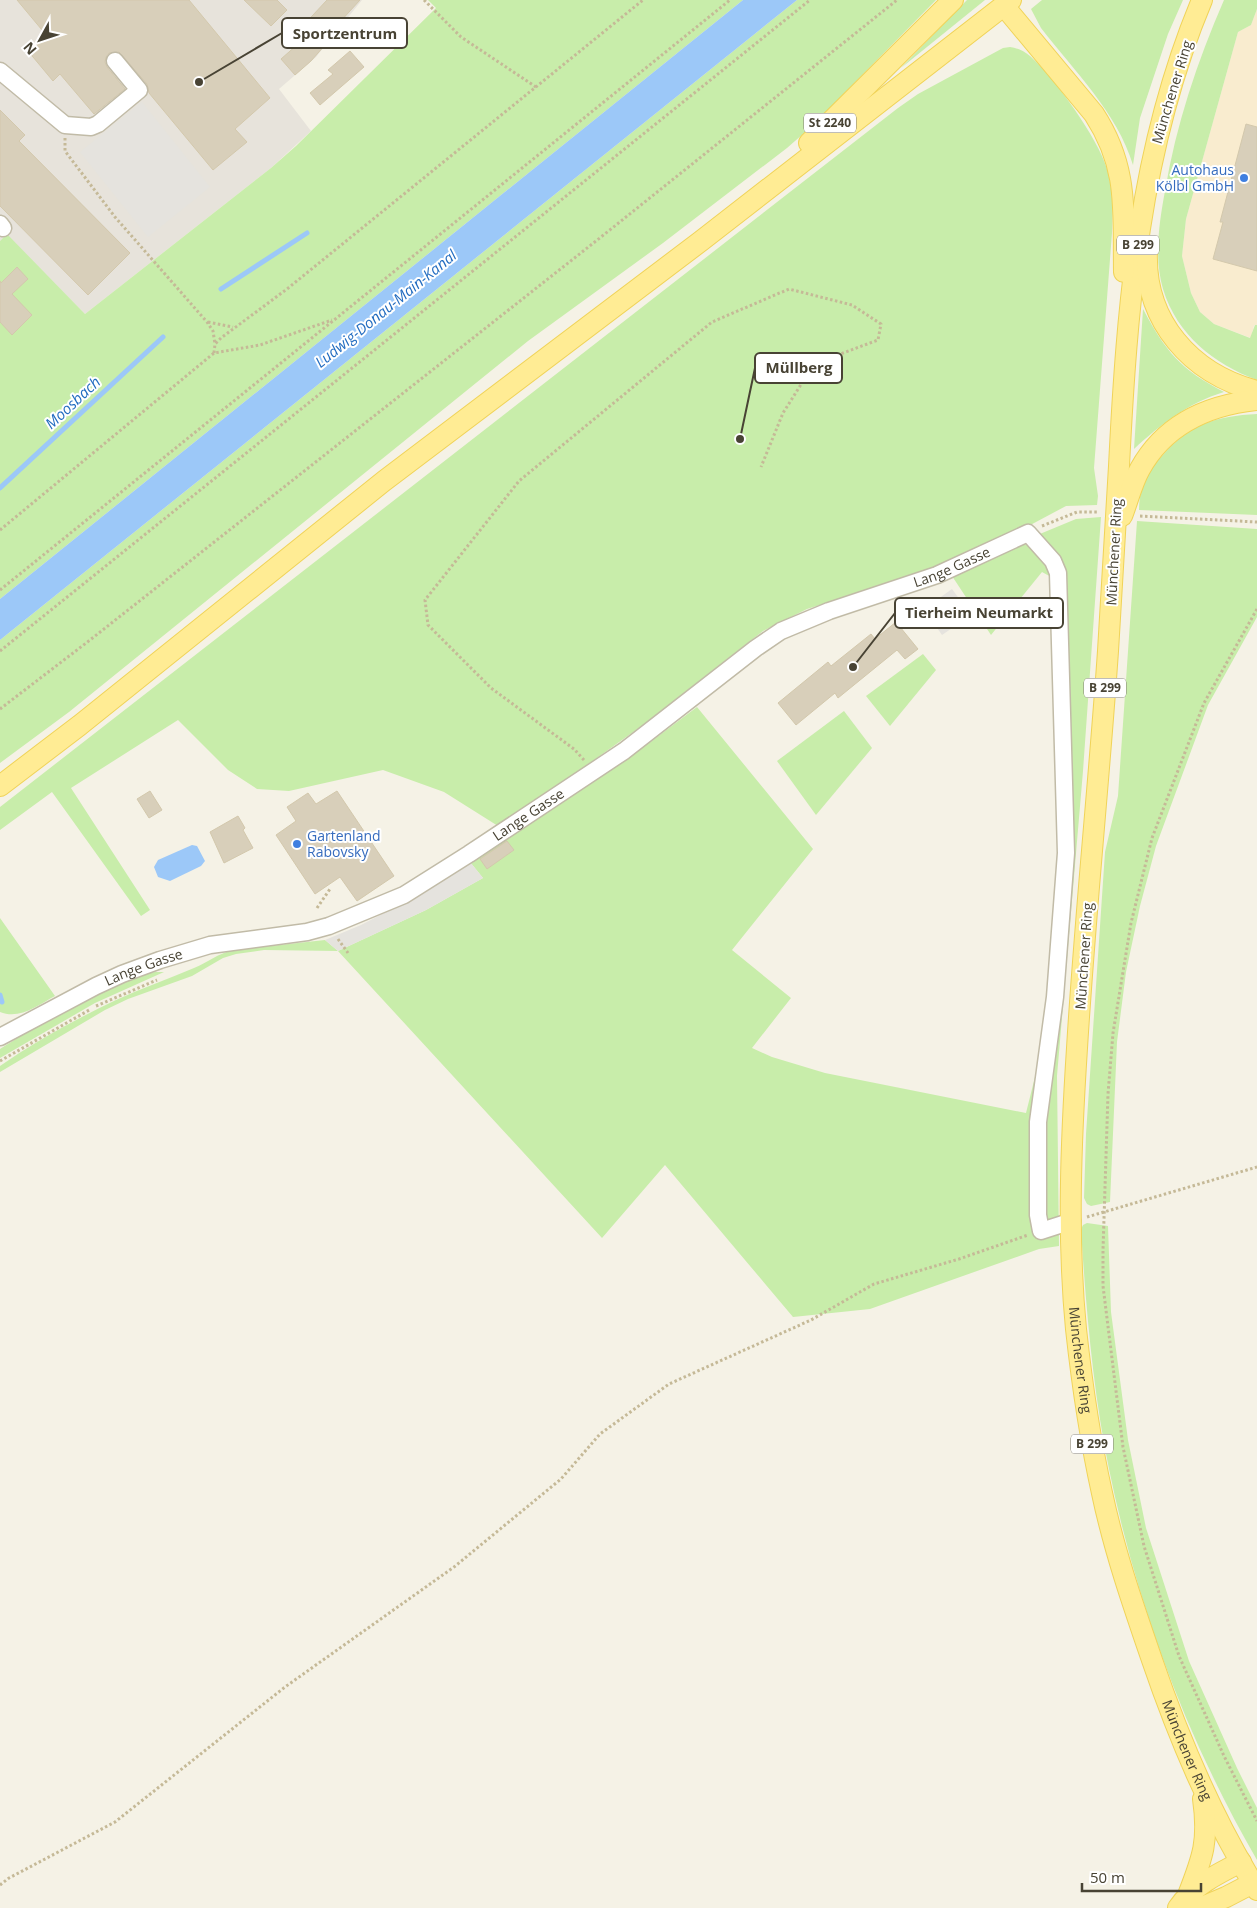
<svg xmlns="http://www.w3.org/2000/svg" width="1257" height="1908" viewBox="0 0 1257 1908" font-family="'Open Sans',sans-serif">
	<rect width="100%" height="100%" fill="#f5f2e6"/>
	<!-- commercial -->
	<path fill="#f9eccf" d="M1257,9V325H1254L1251,338L1214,324L1200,312L1191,293L1182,256L1186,219L1238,32L1251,25Z"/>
	<!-- industrial -->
	<path fill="#e7e3db" d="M0,0H362L316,57L279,89L311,131L271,168L85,314L7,235L0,241Z"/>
	<!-- green -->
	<g fill="#c8edaa">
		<path d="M428,0H743L0,599V241L7,234L85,314L271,168L296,146L436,8Z"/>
		<path d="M797,0H936L811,127L787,148L663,243L528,341L69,712L0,763V640Z"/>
		<path d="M967,0H985L901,68Z"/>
		<path d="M1042,0H1183L1168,34L1140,118L1133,165C1117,112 1074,71 1041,28L1031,9Z"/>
		<path d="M1224,0H1257V9L1251,25L1238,32L1186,219L1182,256L1191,293L1200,312L1214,324L1250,338L1255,325H1257V380C1214,364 1177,335 1163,289C1154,258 1159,223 1165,191C1176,125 1197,62 1224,0Z"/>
		<path d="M1010,47C1017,48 1024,51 1030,56C1054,77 1098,138 1107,169C1113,190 1113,211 1112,233L1094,468L1098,496L1097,505L1066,506L1021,530L938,568L807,609L763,631L643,725L545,795L498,826L444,792L383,770L289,791L257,789L228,770L178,720L71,788L150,910L141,916L52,792L0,830V807L898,108L918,94L1003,48Z"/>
		<path d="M1143,309C1166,352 1180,369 1224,392C1188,403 1161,424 1134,449Z"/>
		<path d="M1257,414V515L1139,510C1140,485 1145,474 1162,456C1190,424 1216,416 1257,414Z"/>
		<path d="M1101,517L1083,771L1057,1076L1059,1246L1039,1249L870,1309L793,1317L665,1165L602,1238L338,951L264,950L236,954L223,958L192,976L128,999L105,1010L0,1072V1066C36,1041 76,1019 116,1000C142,988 168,979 194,968C208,962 218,954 232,950L325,940L338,951L426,910L483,878L470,862L649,743L697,707L813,849L732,950L791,998L752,1048L772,1057L825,1073L1026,1113L1036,1073L1049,1074L1059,996L1064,599L1035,536L1076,519Z"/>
		<path d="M1137,521L1257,529V617L1208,705L1156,846L1140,906L1126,972L1117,1042L1110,1202L1091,1206L1087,1204L1084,1198L1086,1134L1105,852L1118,796Z"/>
		<path d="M1023,544C1042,549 1046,562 1053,578L1042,572L991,635L952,576Z"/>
		<path d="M923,654L936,670L890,726L866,696Z"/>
		<path d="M844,711L872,748L816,815L777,761Z"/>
		<path d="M0,918L55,996C38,1005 20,1020 0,1012Z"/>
		<path d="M155,972H164L95,1003L0,1058V1049C41,1023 108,981 155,972Z"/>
		<path d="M1087,1223L1108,1226L1111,1312L1128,1440L1146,1528L1189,1661L1237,1768L1257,1808V1860C1187,1739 1137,1606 1109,1469C1093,1391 1086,1309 1081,1229L1083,1225Z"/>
	</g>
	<!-- parking -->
	<g fill="#e5e3de">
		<path d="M142,102L210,187L148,237L80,152Z"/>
		<path d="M952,589L971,615L942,635L924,609Z"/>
		<path d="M470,862L483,878L426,910L338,951L325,940L361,925L394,908Z"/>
	</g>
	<!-- water -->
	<g fill="#9cc8f8">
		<path d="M743,0H797L0,640V599Z"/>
		<path d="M192,845L197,846L205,861L201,866L170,881L158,877L154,867L158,860Z"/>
	</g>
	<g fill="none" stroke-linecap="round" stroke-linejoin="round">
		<!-- stream -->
		<g stroke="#9cc8f8" stroke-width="5">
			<path d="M221,289L307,233"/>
			<path d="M0,488L163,337"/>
			<path d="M0,995L2,1002"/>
		</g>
	</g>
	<!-- building -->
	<g fill="#d8cfba" stroke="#d3c8ac">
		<path d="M17,0H189L270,98L235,129L247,142L213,170L149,93L147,84L119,52L109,53L106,57L105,62L107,67L125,89L94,114L60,74L53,81L28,51L47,36Z"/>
		<path d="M244,0H277L287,10L271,26Z"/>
		<path d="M327,0H360L329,34L332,37L311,61L295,75L281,59L306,37L299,30Z"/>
		<path d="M350,51L364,67L320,105L310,93L333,74L328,70Z"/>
		<path d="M0,110L25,135L19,141L130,253L88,295L0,206Z"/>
		<path d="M1246,124L1257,127V271L1213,259L1223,222H1220Z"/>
		<path d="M17,267L28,279L12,294L32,315L12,335L0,322V281L1,283Z"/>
		<path d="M896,622L918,649L905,659L897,650L838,698L835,693L796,725L778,703L828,662L831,666L871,634L875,639Z"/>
		<path d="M150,791L162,810L149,818L137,799Z"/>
		<path d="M337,791L394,876L357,901L340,877L315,894L276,835L296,821L287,807L308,793L316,804Z"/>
		<path d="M238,816L245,828L243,830L253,848L224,863L210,832Z"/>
		<path d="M507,841L514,850L487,869L480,859Z"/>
	</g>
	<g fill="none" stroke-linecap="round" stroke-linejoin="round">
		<defs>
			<g id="minor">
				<path d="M0,71L65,125L91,127L98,124L139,90L115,61"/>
				<path d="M0,224L3,228"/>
				<path id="s1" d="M0,1037L96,986L122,974L160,960L210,945L307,932L329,926L404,895L469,854L624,751L756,648L781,631L829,611L937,575L1028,533L1053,561L1058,573L1066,853L1055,997L1038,1122V1215L1041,1231L1072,1221"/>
			</g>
			<g id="major">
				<path id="s2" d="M1202,0C1139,150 1127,306 1119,466C1115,528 1112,589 1108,651C1099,783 1085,915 1077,1048C1071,1141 1067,1236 1076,1329C1082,1384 1090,1439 1102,1493C1114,1550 1133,1605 1152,1660C1179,1739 1213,1819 1257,1890"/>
				<path d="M1004,6L1094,114C1129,168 1123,210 1124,272"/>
				<path d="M809,143L953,0"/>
				<path d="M1147,251C1144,321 1191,374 1257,391"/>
				<path d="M1122,516C1128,501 1132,483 1140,469C1165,424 1208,405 1257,400"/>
				<path d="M0,786L80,725L384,481L701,241L1011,0"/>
				<path d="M1188,1895C1203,1857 1209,1840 1203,1799"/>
				<path d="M1178,1908C1193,1886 1217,1874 1241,1862"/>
				<path d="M1200,1908L1226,1897L1253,1883"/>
			</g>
		</defs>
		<!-- minor casing -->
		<use href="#minor" stroke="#c1bba7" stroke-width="19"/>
		<!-- major casing -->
		<use href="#major" stroke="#f0d358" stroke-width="22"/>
		<!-- path -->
		<g stroke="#c5b997" stroke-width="3" stroke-dasharray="2.5 2.5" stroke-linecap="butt">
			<path d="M424,0L461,37L536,87"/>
			<path d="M65,138V151L115,217L207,322L213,331L215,344"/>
			<path d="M208,322L233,327"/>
			<path d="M214,353L215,344L221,338L287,289L643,0"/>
			<path d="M1140,516L1257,522"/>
			<path d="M1042,526L1077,512H1099"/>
			<path d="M0,530L214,353L260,345L332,320"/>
			<path d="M0,590L730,0"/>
			<path d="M1257,609L1204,703L1152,838L1131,923L1113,1033L1108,1094L1103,1250V1286L1123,1447L1144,1546L1179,1656L1224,1756L1257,1821"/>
			<path d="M0,651L810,0"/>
			<path d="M0,709L90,640L596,241L897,0"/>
			<path d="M584,760L574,749L491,688L428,625L425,600L519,481L712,322L789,289L852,305L881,324L878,340L843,353L807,375L783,413L761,467"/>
			<path d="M317,908L330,889"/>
			<path d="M338,939L348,953"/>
			<path d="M96,1006L157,980"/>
			<path d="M0,1061L91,1009"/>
			<path d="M1087,1217L1257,1167"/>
			<path d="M0,1885L9,1878L115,1822L285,1687L454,1567L561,1479L600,1434L669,1384L811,1320L874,1284L959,1259L1028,1235"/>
		</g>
		<!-- minor -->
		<use href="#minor" stroke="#fff" stroke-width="16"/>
		<!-- major -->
		<use href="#major" stroke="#ffec94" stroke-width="20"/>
	</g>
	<!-- markers -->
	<g fill="#3f7fe0" stroke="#fff" stroke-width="2">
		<circle cx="1244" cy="178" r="5"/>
		<circle cx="297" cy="844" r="5"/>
	</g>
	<g text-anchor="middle" stroke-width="4" stroke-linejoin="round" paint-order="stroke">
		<!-- shield labels -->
		<g fill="#fff" stroke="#7f7b71" stroke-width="1">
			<rect x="804" y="113.5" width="52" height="19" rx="4"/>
			<rect x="1117" y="235.5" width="42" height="19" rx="4"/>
			<rect x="1084" y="678.5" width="42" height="19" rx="4"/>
			<rect x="1071" y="1434.5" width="42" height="19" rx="4"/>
		</g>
		<g font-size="12" font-weight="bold" fill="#484334">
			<text x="830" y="127">St 2240</text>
			<text x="1138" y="249">B 299</text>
			<text x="1105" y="692">B 299</text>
			<text x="1092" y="1448">B 299</text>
		</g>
		<!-- street labels -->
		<g font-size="14" fill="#484334" stroke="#fff">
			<text transform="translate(1172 92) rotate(-73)" y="5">Münchener Ring</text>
			<text transform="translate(1114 552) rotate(-87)" y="5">Münchener Ring</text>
			<text dy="5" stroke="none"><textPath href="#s1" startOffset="1075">Lange Gasse</textPath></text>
			<text dy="5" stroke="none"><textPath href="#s1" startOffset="580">Lange Gasse</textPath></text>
			<text transform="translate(1084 956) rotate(-86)" y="5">Münchener Ring</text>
			<text dy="5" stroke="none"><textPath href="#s1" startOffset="160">Lange Gasse</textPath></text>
			<text dy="5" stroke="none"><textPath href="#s2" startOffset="1372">Münchener Ring</textPath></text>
			<text dy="5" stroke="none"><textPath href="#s2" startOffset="1778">Münchener Ring</textPath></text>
		</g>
		<!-- shop labels -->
		<g font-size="14" fill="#366cbe" stroke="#fff" text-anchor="end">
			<text x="1234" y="175">Autohaus<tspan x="1234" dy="16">Kölbl GmbH</tspan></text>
			<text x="307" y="841" text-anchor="start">Gartenland<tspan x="307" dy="16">Rabovsky</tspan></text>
		</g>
		<!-- water labels -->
		<g font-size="15" font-style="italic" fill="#226cc0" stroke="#fff">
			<text transform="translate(386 309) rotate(-39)" y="5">Ludwig-Donau-Main-Kanal</text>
			<text transform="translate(73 403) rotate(-43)" y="5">Moosbach</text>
		</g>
	</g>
	<!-- callouts -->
	<path fill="none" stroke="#484334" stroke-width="2" d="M199 82L282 33M740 439L755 368M853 667L895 613"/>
	<g fill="#484334" stroke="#fff" stroke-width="2">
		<circle cx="199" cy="82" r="5"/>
		<circle cx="740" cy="439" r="5"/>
		<circle cx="853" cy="667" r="5"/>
	</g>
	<g fill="#fff" stroke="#484334" stroke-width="2">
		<rect x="282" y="18" width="125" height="30" rx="5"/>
		<rect x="755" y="353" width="87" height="30" rx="5"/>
		<rect x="895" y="598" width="168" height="30" rx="5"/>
	</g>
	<g font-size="15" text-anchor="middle" font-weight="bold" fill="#484334">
		<text x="345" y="39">Sportzentrum</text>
		<text x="799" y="373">Müllberg</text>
		<text x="979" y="618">Tierheim Neumarkt</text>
	</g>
	<!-- north arrow -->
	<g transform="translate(40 40) rotate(230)" stroke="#ffffff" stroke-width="4" paint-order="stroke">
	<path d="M0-4L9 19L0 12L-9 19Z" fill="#484334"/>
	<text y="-8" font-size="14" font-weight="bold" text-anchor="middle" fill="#484334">N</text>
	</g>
	<!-- scale -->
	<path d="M1082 1883v8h119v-8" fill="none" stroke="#484334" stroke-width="2.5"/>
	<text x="1090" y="1883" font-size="15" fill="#484334" stroke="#ffffff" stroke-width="4" paint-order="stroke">50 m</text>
</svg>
